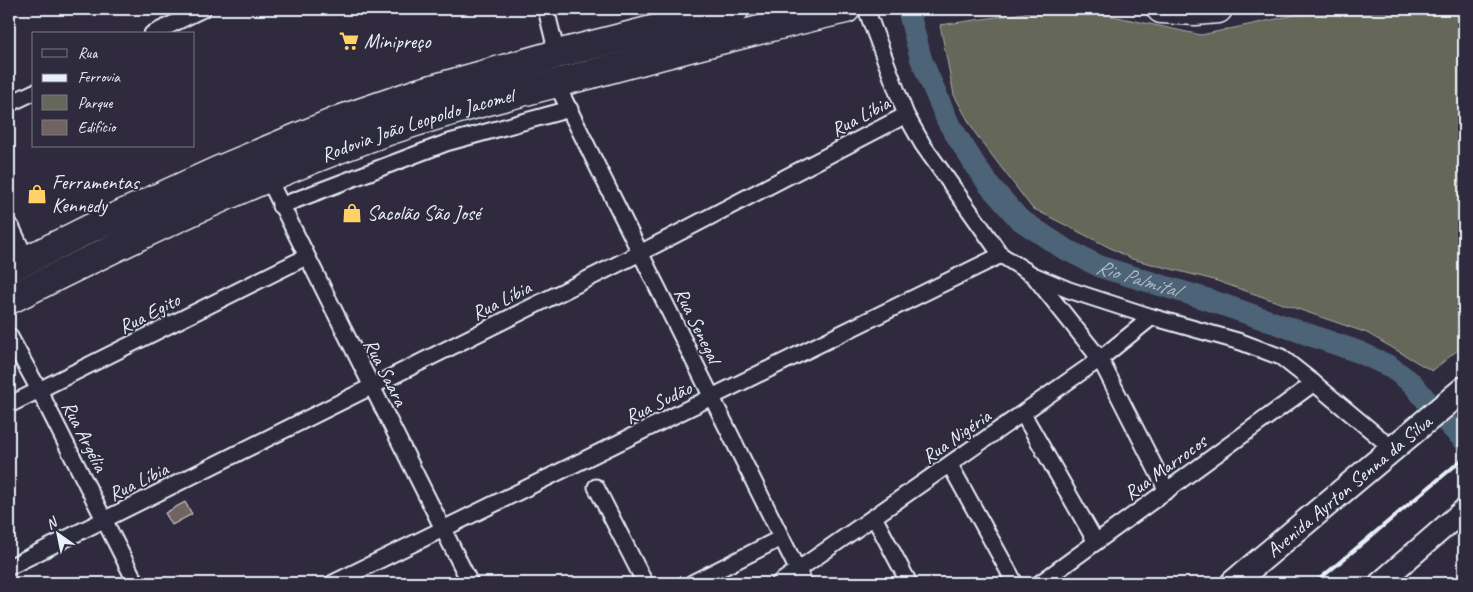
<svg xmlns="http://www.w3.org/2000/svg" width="1473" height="592" viewBox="0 0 1473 592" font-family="Caveat,sans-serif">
	<rect width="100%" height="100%" fill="#2f2a3d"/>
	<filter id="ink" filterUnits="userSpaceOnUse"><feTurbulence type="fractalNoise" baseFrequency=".02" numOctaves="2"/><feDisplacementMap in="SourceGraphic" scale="10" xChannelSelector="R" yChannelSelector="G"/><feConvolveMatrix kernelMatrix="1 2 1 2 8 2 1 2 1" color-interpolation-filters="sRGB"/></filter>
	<g filter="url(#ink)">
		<!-- green -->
		<path fill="#656758" stroke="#a6aca8" d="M1053,9H1080L1201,35L1323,9H1464V345L1432,371L1367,333L1214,280L1132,259L1032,208L975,133L954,95L940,25Z"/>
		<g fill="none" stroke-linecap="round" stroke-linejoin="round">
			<!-- river -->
			<path stroke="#4d6378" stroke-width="22" id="s1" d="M908,9L921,59L948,122L975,165L990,186L1019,219L1063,248L1101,267L1206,299L1359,352L1389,366L1412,383L1431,406L1464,440"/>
		</g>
		<!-- building -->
		<path fill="#736360" stroke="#e8f1f8" d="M185,502L192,514L172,525L165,513Z"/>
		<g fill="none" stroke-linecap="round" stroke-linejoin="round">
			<defs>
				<g id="street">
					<path d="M546,9L557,54"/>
					<path d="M866,9L906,115L923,145L1001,255L1033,275L1069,290L1152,317L1241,342L1281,357L1314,383L1392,448"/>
					<path d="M152,34L203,9"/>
					<path d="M556,83L804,583"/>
					<path d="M9,104L34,92"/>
					<path d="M268,178L470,583"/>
					<path d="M280,206L446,143L570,109"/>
					<path d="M1034,276L1100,359L1167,491"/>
					<path d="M9,335L39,390L136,583"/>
					<path d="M9,405L306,257"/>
					<path d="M1023,414L1096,542"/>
					<path d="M950,465L1015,583"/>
					<path d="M596,487L645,583"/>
					<path d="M874,517L909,583"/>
					<path d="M9,567L640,253L906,115"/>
					<path d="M333,583L1001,255"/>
					<path d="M692,583L781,538"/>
					<path d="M779,583L1100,359L1152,317"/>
					<path d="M1040,583L1314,383"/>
				</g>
				<g id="secondary">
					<path d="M9,229L24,261"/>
					<path d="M1380,583L1464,510"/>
				</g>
				<g id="primary">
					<path id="s2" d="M1233,583L1464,389"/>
				</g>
				<g id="highway">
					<path d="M1161,9L1195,11L1218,9"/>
					<path d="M9,269L89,229L217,171L342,119L418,93L557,54L735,9"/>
					<path id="s3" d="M9,300C127,241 247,182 371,137C446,110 523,92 599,72C681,50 763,28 846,9"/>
				</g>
			</defs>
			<!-- street casing -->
			<use href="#street" stroke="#e8f1f8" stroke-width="19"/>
			<!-- secondary casing -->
			<use href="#secondary" stroke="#e8f1f8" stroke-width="25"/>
			<!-- primary casing -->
			<use href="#primary" stroke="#e8f1f8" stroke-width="28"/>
			<!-- highway casing -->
			<use href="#highway" stroke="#e8f1f8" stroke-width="31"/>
			<!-- street -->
			<use href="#street" stroke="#2f2a3d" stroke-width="15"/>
			<!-- secondary -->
			<use href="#secondary" stroke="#2f2a3d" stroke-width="21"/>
			<!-- primary -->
			<use href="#primary" stroke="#2f2a3d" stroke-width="24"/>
			<!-- highway -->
			<use href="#highway" stroke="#2f2a3d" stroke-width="28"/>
			<!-- rail -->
			<path stroke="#e8f1f8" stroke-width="4" d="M1315,583L1464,458"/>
		</g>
	</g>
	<!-- icons -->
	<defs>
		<symbol id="supermarket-bare" viewBox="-9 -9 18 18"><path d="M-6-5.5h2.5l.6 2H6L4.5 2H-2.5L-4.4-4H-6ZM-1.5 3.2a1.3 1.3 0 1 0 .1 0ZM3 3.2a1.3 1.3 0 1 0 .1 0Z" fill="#ffd166" stroke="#2f2a3d" stroke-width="2.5" paint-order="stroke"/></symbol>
		<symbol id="shop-bare" viewBox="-9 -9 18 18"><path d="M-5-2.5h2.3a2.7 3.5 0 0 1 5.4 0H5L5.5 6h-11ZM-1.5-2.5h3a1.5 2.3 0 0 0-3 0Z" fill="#ffd166" stroke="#2f2a3d" stroke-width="2.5" paint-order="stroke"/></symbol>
	</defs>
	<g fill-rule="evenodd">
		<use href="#supermarket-bare" x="335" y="27" width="28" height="28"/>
		<use href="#shop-bare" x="23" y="180" width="28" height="28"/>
		<use href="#shop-bare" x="338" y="199" width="28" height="28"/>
	</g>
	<g text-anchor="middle" stroke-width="4" stroke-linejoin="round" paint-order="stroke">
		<!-- poi labels -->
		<g font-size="20" fill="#e8f1f8" stroke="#2f2a3d" text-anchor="start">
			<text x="364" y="48">Minipreço</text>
			<text x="52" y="189">Ferramentas<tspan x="52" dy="23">Kennedy</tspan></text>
			<text x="367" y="220">Sacolão São José</text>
		</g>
		<!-- street labels -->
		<g font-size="20" fill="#e8f1f8" stroke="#2f2a3d">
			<text transform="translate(860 116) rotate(-28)" y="7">Rua Líbia</text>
			<text dy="7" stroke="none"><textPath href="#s3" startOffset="445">Rodovia João Leopoldo Jacomel</textPath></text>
			<text transform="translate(501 300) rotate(-27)" y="7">Rua Líbia</text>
			<text transform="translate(149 313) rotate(-27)" y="7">Rua Egito</text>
			<text transform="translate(698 325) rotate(64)" y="7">Rua Senegal</text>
			<text transform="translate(386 372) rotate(63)" y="7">Rua Saara</text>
			<text transform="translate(658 402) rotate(-26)" y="7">Rua Sudão</text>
			<text transform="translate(85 436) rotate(63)" y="7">Rua Argélia</text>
			<text transform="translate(956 436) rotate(-35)" y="7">Rua Nigéria</text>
			<text transform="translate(1165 467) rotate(-36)" y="7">Rua Marrocos</text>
			<text transform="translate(138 481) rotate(-26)" y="7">Rua Líbia</text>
			<text dy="7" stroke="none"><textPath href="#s2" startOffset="151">Avenida Ayrton Senna da Silva</textPath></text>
		</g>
		<!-- water labels -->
		<g font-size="21" font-style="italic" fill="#aab8c5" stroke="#2f2a3d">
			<text dy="7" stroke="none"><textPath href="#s1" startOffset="374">Rio Palmital</textPath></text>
		</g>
	</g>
	<!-- margin -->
	<rect width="1473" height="592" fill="none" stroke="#2f2a3d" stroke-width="30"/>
	<rect x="15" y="15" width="1443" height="562" fill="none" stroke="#e8f1f8" stroke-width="2" filter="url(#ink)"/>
	<!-- legend -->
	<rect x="32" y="32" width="162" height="115" fill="#2f2a3d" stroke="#797a88"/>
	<rect x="42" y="49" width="25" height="8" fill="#2f2a3d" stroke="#797a88"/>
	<text x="78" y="58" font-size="15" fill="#e8f1f8">Rua</text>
	<rect x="42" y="74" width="25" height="8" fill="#e8f1f8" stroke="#797a88"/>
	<text x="78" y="82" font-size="15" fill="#e8f1f8">Ferrovia</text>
	<rect x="42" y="95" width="25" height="15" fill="#656758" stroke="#797a88"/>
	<text x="78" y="108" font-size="15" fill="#e8f1f8">Parque</text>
	<rect x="42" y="120" width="25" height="15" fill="#736360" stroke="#797a88"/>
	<text x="78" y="132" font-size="15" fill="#e8f1f8">Edifício</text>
	<!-- north arrow -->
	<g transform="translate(58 534) rotate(327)" stroke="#2f2a3d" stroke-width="4" paint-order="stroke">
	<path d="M0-4L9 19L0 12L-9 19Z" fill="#e8f1f8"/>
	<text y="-8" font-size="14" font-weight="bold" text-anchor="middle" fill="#e8f1f8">N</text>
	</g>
</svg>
